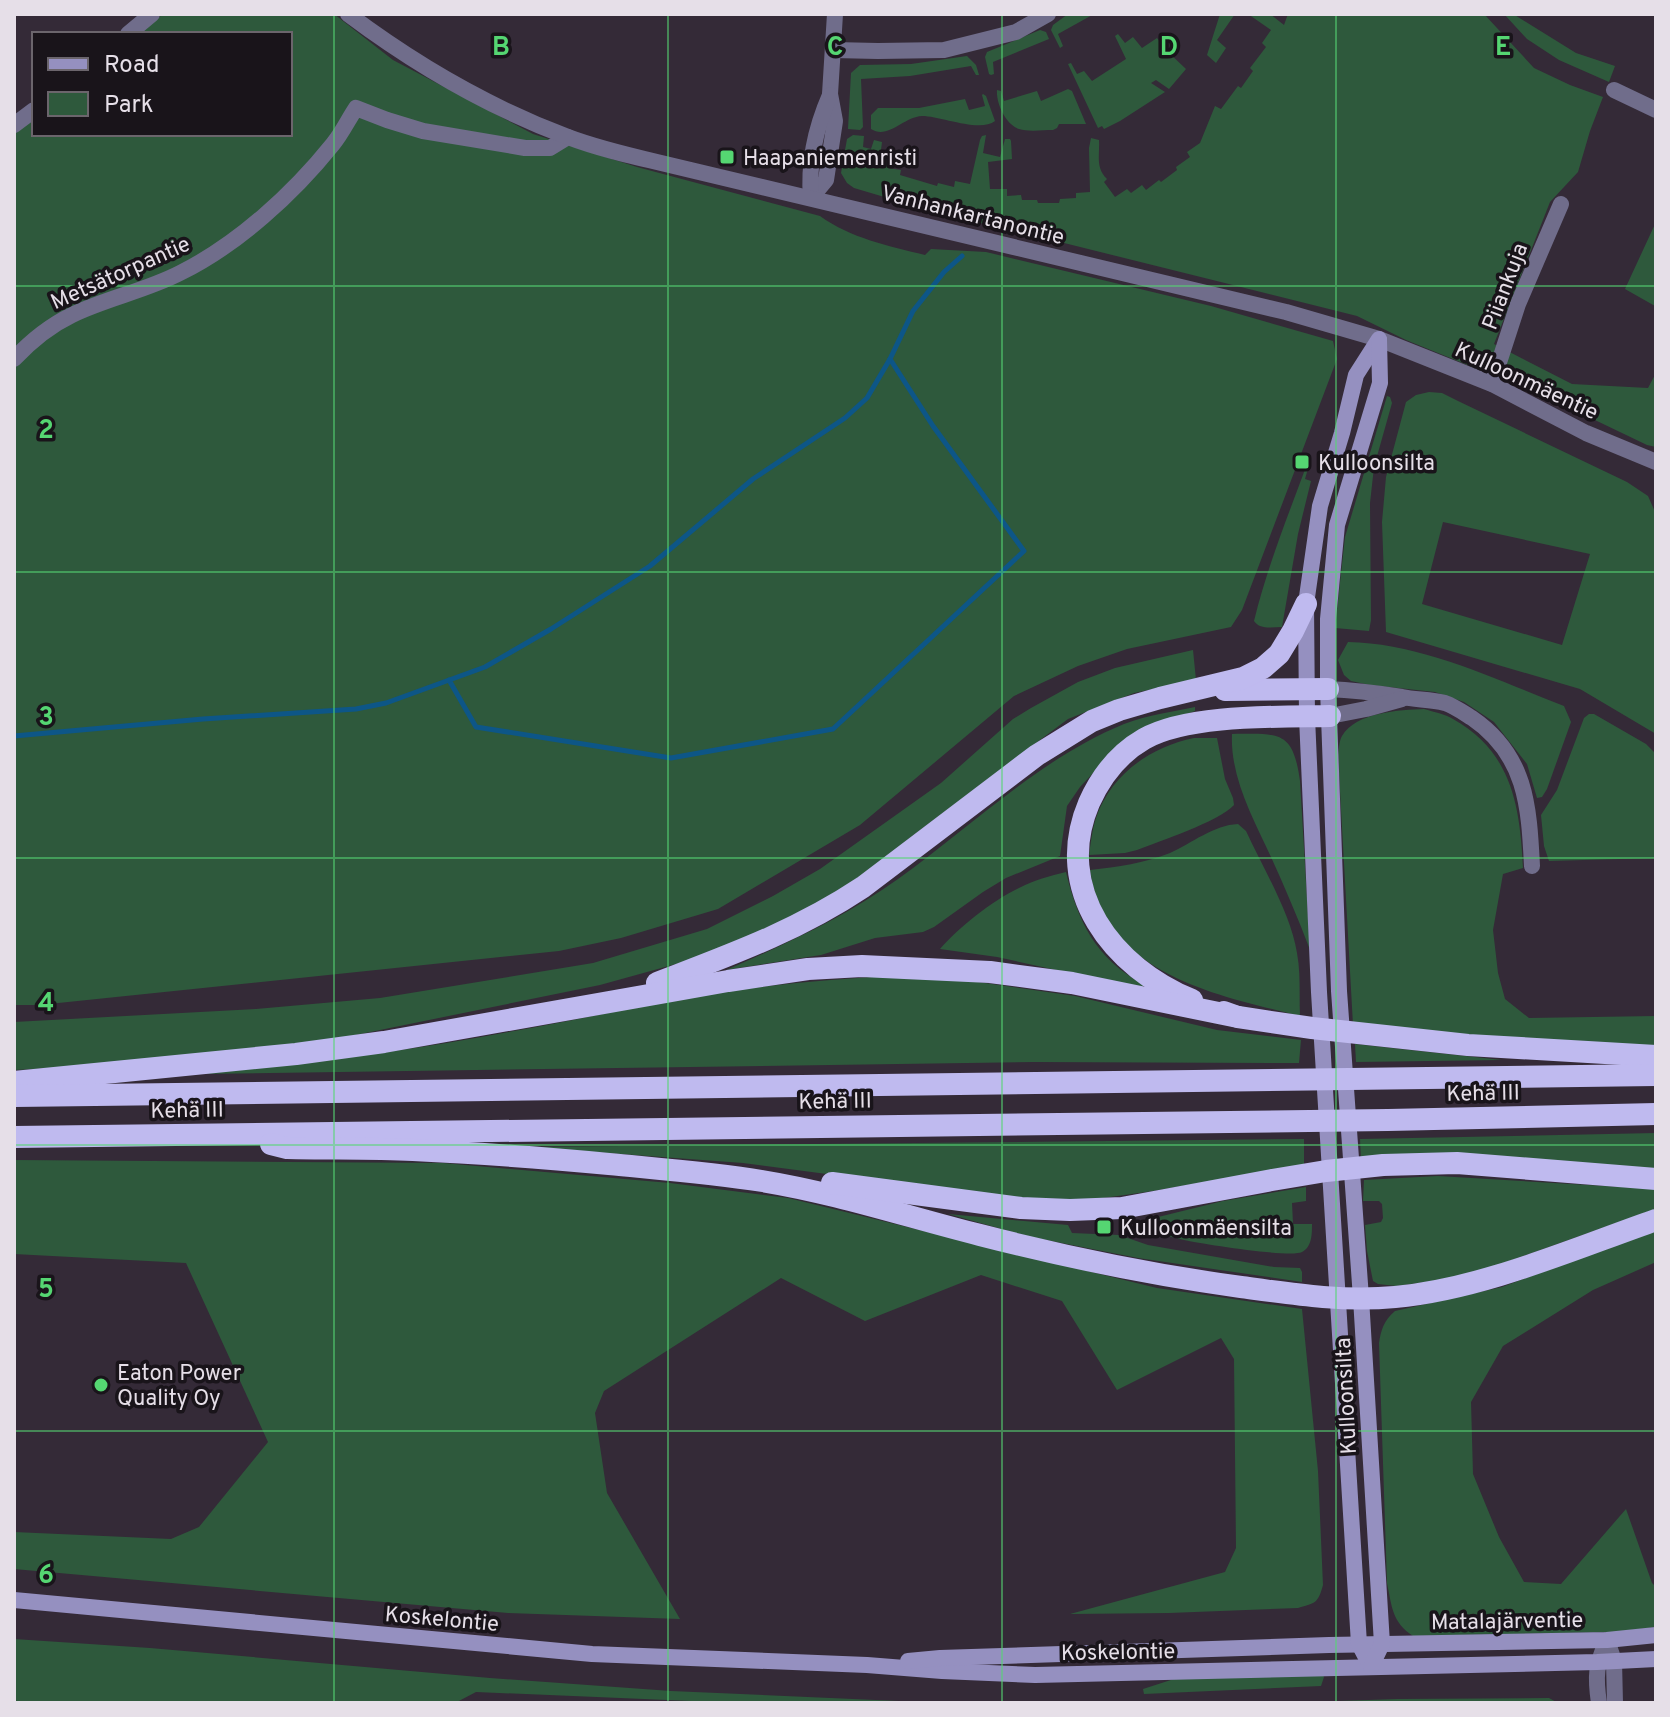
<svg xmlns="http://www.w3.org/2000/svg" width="1670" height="1717" viewBox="0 0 1670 1717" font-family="Overpass,sans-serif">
	<rect width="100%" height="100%" fill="#342a37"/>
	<!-- green -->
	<g fill="#2e593c" fill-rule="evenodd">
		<path d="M163,14H334L393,60L533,134L637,167L820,216C850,238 889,246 925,255L931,249L986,252L1211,306L1333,341L1337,359L1242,610L1231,627L1127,649L1078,666L1014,696L860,825L718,909L621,938L559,951L39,1005H14V133L34,118V134H290V34H139Z"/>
		<path d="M1068,14H1094L1058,34L1063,46L1060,48L1051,30L1053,25Z"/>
		<path d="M1220,14H1235L1217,40L1226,48L1216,63L1207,55Z"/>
		<path d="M1248,14H1270L1284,25L1288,14H1484L1534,68L1570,85L1603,97L1590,131L1578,172L1550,202L1494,344L1572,384L1648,388L1656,373V447L1647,445L1549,398L1406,340L1357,316L1016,231L945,215L854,188L847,183L841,173L847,139L853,135L864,136L863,147L871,149L874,140L882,142L881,150L891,153L888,168L901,170L900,175L937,186L938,183L954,187L955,181L970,184L980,140L982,136L986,135L983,153L1000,157L1005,139H1010L1011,141L1012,159L988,162L990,189H1007V196L1021,195L1022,200H1037L1038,203H1059L1060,199L1076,198V193L1090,192L1089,148L1091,138L1099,140C1100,155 1095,167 1107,179L1104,182L1115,197L1127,189L1131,193L1142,185L1146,190L1159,180L1161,182L1177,170L1176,167L1190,157L1187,152L1200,143L1215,106L1221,109L1238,86L1241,88L1253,71L1250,68L1266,47L1262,43L1271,30Z"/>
		<path d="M1504,14H1513L1576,53L1615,66L1609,82L1559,60L1527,39Z"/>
		<path d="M1040,30L1046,32L1049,39L993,62L994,74L991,75L989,74L985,57L987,52Z"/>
		<path d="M1118,34L1125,43L1133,37L1142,48L1157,38L1168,52L1186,69L1169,89L1156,80L1151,83L1165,92L1120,121L1104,129L1102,126L1098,128L1068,64L1071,63L1077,74L1084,71L1092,81L1126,59L1115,36Z"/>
		<path d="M967,56L976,65L979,75H976L971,66L910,76L861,79L863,127L860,130L848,129L851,73L860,65L911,64Z"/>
		<path d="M1068,89L1072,91L1086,124H1059L1057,128L1053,130C1043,130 1028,132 1019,129C1005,124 996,103 997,90L1001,91L1004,101L1037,91L1041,101Z"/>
		<path d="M983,94L986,96L995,121C980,133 941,116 922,116C903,117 888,140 871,129V115L878,108H919L965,99L969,110L985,106L982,95Z"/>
		<path d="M1656,222V309L1655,306L1625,289Z"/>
		<path d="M1429,392L1442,393L1458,401L1627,482L1648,496L1656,514V734L1580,689L1386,632L1382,522L1386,477L1406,402L1416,395ZM1443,522L1590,554L1562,645L1422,604Z"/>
		<path d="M1387,396L1390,397L1392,403L1374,467L1370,503L1371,620L1369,631L1335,628L1345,537Z"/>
		<path d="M1307,464L1309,465L1305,479L1311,481L1298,534L1282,627C1272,627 1260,630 1254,621C1267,567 1288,516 1307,464Z"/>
		<path d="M1348,642C1421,643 1497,680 1564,706L1571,722L1547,789L1542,797L1537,798L1527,764L1494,722L1464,702L1435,692L1370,685L1351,681L1344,675L1338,660Z"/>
		<path d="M1193,650L1196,680L1134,693L1068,719L907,840L886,862L815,908L694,959L600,985L302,1046L73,1067L14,1070V1022L256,1009L380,998L593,963L707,929L773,896L820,869L941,783L1013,719L1031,708L1078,682L1115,668Z"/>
		<path d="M1195,707V711L1163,722L1111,754L1080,787L1067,806L1060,856L1006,878L983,892L934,927L923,932L875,938L821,955L726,970C786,944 845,917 898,879C972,826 1039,759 1124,724C1147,715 1172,712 1195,707Z"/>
		<path d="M1424,709C1434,712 1445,714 1453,719C1512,752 1520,806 1523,868L1503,874L1493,930L1498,973L1505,999L1529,1018L1656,1016V1047H1621L1353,1025L1338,755C1339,749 1339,741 1342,736C1356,712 1400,710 1424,709Z"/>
		<path d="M1589,714H1594L1646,744L1656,754V858L1549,861L1544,846L1541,815L1557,790L1584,718Z"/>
		<path d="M1232,734C1278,734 1293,729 1300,781L1310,950C1298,918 1285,888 1271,857C1253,818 1230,777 1232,734Z"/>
		<path d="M1194,738H1217L1225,779L1233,798L1234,805C1218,822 1160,841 1137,850L1125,853L1089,855C1091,842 1092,830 1096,818C1111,774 1151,747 1194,738Z"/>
		<path d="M1238,824L1246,831C1263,868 1291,914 1297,953C1301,974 1299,996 1300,1016C1216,995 1104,974 1090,870C1118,867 1144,863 1170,853C1192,843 1214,825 1238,824Z"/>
		<path d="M1066,872C1078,922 1096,959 1143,984V989L997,957L940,949C958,928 993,900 1019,888C1034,880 1050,876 1066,872Z"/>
		<path d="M899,975L957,979L1075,996L1217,1030L1301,1040L1299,1063L1034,1062L201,1074C306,1063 411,1051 514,1031C584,1019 653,1002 724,992C782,983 841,979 899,975Z"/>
		<path d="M1355,1044L1502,1060L1356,1062Z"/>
		<path d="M1656,1133V1170L1361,1160L1360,1139Z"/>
		<path d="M1304,1139V1165L1153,1191L1089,1200L1002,1197L743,1163L526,1147Z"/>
		<path d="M14,1160L443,1163L670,1183L788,1198L1157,1288L1302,1309L1318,1471L1323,1585C1318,1603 1316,1603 1298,1608L1169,1613L1070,1614L1225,1572L1236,1548L1234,1359L1221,1338L1117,1390L1062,1301L981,1275L865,1321L781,1278L604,1391L595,1413L607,1493L680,1619L508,1613L14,1569V1532L171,1539L199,1527L268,1442L186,1263L14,1254Z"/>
		<path d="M1438,1176L1656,1189V1209L1464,1277L1396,1286L1378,1284L1373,1281L1367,1251L1365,1225L1381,1222L1383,1218L1382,1204L1379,1201H1363L1364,1180Z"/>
		<path d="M1306,1187V1201L1292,1203L1293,1224H1312C1312,1234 1312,1247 1302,1252C1291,1258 1202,1244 1184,1240C1170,1237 1156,1233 1142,1230V1221L1223,1201Z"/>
		<path d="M948,1214L1068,1225L1072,1233L1119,1235L1148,1245L1274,1267L1300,1268L1302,1272V1282L1138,1258L1031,1237Z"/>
		<path d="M1656,1230V1262L1593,1290L1503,1346L1471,1402L1473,1474L1499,1537L1524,1582L1561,1584L1626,1509L1652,1583L1656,1587V1627L1615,1632L1413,1636C1392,1622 1392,1607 1387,1583L1379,1343C1381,1330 1384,1320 1395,1311L1502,1287Z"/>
		<path d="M14,1639L150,1648L490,1678L671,1691L944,1703H738L476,1692L455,1703H14Z"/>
		<path d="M1323,1675L1324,1677L1321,1686L1144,1694L1143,1689L1174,1679Z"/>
		<path d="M1549,1698L1558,1703H1281L1397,1699Z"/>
	</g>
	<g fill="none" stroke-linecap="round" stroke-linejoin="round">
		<!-- stream -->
		<g stroke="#0d5687" stroke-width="5">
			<path d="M449,680L476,727L671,758L833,729L1024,551L933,426L890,359"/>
			<path d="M14,736L203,719L356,709L386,703L485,667L551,629L650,566L753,479L845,418L867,398L890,359L913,311L944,272L962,256"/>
		</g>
		<!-- minor -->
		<g stroke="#706d8b" stroke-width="16">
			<path d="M128,34L152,14"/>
			<path d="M833,50L878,51L944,50L1016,32L1048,14"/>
			<path d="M1614,90L1656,110"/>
			<path d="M14,125L34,110"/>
			<path d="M811,198L826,180L835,121L830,94L835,14"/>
			<path d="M811,198C808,163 816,127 830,95"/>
			<path d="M14,359C31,341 49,326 72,315C107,298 145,291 180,273C237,245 293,194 333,144C342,133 348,120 356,108L387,120L423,131L525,148H550L568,137"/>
			<path d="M1492,384L1518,304L1561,204"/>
			<path d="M1328,689C1353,690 1377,693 1402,697C1416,700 1431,699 1445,703C1454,706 1464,713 1472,718C1526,755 1529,805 1532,866"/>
			<path d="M1330,716L1366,709L1402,699"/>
		</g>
		<!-- tertiary -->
		<g stroke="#706d8b" stroke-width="16">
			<path d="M348,14C416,65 488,107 568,137C597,148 627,155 657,162L1286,312L1379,339L1492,384L1586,433L1656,462"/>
			<path d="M1610,1649L1614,1661L1615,1703"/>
			<path d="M1599,1703C1595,1676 1596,1665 1607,1640"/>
		</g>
		<!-- secondary -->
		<g stroke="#9590c0" stroke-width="16">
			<path d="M14,1600L592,1654L867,1665L942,1671L1035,1675L1597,1662L1656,1659"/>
			<path d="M908,1661L940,1658L1329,1645L1607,1640L1656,1635"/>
			<path d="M1371,1667L1359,1644L1319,992L1307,717L1306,604L1320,506L1342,433L1356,375L1379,339"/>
			<path d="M1371,1667L1382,1644L1361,1298L1339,991L1328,689V619L1337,525L1380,383L1379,340"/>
		</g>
		<!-- trunk -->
		<g stroke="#bfbaef" stroke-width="22">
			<path d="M1225,690L1328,689"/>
			<path d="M657,983C730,955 797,931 863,887L1037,755L1092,721L1119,710L1160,698L1243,678L1263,668L1279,654L1293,631L1306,604"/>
			<path d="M1192,1000C1113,968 1052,890 1089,803C1101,776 1118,754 1144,739C1188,714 1279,717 1330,716"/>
			<path d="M1224,1012L1238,1017L1312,1028L1468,1045L1656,1056"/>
			<path d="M14,1082L296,1054L384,1042L728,981L808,969L862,966L990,972L1072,983L1238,1017"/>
			<path d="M14,1096L1656,1075"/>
			<path d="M14,1137L1388,1120L1656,1114"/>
			<path d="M271,1144L287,1148C329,1149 371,1148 413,1150C479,1153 544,1158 609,1164C660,1169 712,1173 762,1181C836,1193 908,1217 980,1235C1066,1257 1153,1275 1241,1287C1292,1294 1343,1302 1395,1297C1482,1289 1573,1249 1656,1220"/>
			<path d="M832,1183L1021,1208L1070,1210L1122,1208L1272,1180L1326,1171L1383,1165L1457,1163L1656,1179"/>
		</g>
	</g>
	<!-- grid -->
	<path fill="none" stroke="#55d672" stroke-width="2" stroke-opacity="0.55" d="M334,14V1703M668,14V1703M1002,14V1703M1336,14V1703M14,286H1656M14,572H1656M14,858H1656M14,1145H1656M14,1431H1656"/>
	<!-- markers -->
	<g fill="#55d672" stroke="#19141a" stroke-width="3">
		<rect x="719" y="149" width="16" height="16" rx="4"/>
		<rect x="1294" y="454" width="16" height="16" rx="4"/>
		<rect x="1096" y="1219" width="16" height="16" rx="4"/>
		<circle cx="101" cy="1385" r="8"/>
	</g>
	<g text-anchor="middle" stroke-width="7" stroke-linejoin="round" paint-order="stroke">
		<!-- poi labels -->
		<g font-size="22" fill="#e6dfe8" stroke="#19141a" text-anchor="start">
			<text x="743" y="165">Haapaniemenristi</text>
			<text x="1318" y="470">Kulloonsilta</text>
			<text x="1120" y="1235">Kulloonmäensilta</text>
			<text x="117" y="1380">Eaton Power<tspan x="117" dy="25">Quality Oy</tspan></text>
		</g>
		<!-- street labels -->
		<g font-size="22" fill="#e6dfe8" stroke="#19141a">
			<text transform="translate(973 214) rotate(14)" y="8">Vanhankartanontie</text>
			<text transform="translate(120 272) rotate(-24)" y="8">Metsätorpantie</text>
			<text transform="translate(1504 286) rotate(-69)" y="8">Piiankuja</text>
			<text transform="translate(1527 380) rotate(25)" y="8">Kulloonmäentie</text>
			<text transform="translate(1483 1092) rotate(-1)" y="8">Kehä III</text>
			<text transform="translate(835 1100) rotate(-1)" y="8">Kehä III</text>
			<text transform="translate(187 1109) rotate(-1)" y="8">Kehä III</text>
			<text transform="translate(1345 1396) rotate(-93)" y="8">Kulloonsilta</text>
			<text transform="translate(442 1618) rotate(5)" y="8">Koskelontie</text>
			<text transform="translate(1507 1620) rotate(-1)" y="8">Matalajärventie</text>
			<text transform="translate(1118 1651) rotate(-1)" y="8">Koskelontie</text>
		</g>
	</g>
	<g font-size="26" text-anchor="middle" font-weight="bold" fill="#55d672" stroke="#19141a" stroke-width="7" stroke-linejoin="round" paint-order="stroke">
		<text x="501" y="55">B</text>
		<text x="835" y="55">C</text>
		<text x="1169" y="55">D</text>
		<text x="1503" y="55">E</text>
		<text x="46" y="438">2</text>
		<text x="46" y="725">3</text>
		<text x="46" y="1011">4</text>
		<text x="46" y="1297">5</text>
		<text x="46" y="1583">6</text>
	</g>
	<!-- border -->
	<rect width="1670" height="1717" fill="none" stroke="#e6dfe8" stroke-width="32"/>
	<!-- legend -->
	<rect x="32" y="32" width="260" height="104" fill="#19141a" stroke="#6b656c" stroke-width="2"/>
	<rect x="48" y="58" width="40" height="12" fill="#9590c0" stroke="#6b656c" stroke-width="2"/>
	<text x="104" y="72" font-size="24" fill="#e6dfe8">Road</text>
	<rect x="48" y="92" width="40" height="24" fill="#2e593c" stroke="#6b656c" stroke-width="2"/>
	<text x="104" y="112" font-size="24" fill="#e6dfe8">Park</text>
</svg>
